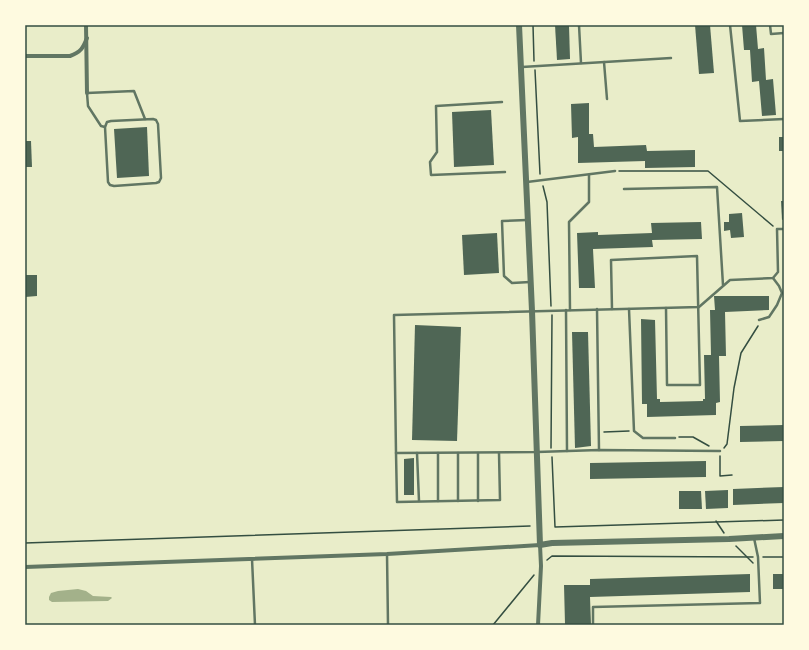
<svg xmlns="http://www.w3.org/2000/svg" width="809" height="650" viewBox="0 0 809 650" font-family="Inter,sans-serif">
	<rect width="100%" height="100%" fill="#e9edc9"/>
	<!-- water -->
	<path fill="#a3b18a" d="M78,589L86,591L93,596L111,597L112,598L108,601L52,602L49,600V597L51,593L58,591Z"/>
	<!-- building -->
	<g fill="#4f6655">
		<path d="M555,25H569L570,59L557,60Z"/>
		<path d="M695,25H710L714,73L699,74Z"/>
		<path d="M742,25H756L758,49L764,48L766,80L773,79L776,115L762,116L759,81L752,82L750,50H744Z"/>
		<path d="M589,103V134H593L594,147L646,145L647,151L695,150V167L645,168V161L578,163V137L572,138L571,104Z"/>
		<path d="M491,110L494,165L454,167L452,112Z"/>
		<path d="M147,127L149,176L117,178L114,129Z"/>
		<rect x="779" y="137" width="5" height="14"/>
		<path d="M25,141H31L32,167H25Z"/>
		<path d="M781,201H784V219L782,220Z"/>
		<path d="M742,213L744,237L731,238L730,230L724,231V222H729V214Z"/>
		<path d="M701,222L702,239L652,240L653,247L593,249L595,288H579L577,233L598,232V235L652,233L651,223Z"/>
		<path d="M497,233L499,273L464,275L462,235Z"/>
		<path d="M25,275H37V296L25,297Z"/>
		<path d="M714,296H769V310L725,312L726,356H719L720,402L716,403V415L647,417V404H642L641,319L655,320L657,399H660V402L703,401V399H705L704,355H711L710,310H715Z"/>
		<path d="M415,325L461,327L457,441L412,440Z"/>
		<path d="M572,332H588L591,446L575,448Z"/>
		<path d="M784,425V441L740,442V426Z"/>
		<path d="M414,458V495H404V459Z"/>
		<path d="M706,461V477L590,479V463Z"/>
		<path d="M784,487V503L733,505V489Z"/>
		<path d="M728,490V508L706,509L705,491Z"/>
		<path d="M679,491H701L702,509H679Z"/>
		<path d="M750,574V592L590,597L591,625H571V624H565L564,585H590V579Z"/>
		<rect x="773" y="574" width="11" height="15"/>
	</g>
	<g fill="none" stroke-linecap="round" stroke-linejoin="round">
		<!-- path -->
		<g stroke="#344e41" stroke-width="1.5">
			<path d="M533,25L534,61"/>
			<path d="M535,70L540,174"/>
			<path d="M619,171H708L773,226"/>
			<path d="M543,186L547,202L551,306"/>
			<path d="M604,432L629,431"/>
			<path d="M679,437H693L709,446"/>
			<path d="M551,448L552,315"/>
			<path d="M724,448L727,444L734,388L741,353L758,326"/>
			<path d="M720,456V476L732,475"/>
			<path d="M552,457L555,527L784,520"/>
			<path d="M716,521L724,533"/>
			<path d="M25,543L530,526"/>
			<path d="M736,546L753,563"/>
			<path d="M763,557H784"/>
			<path d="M547,560L552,556L753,557"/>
			<path d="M493,625L534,575"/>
		</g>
		<!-- service -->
		<g stroke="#617663" stroke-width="2.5">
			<path d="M579,25L581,63"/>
			<path d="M730,25L740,121L784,119"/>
			<path d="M770,25L771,34L784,33"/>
			<path d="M604,62L607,99"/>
			<path d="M522,67L671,58"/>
			<path d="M502,102L436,106L437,152L430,162L431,175L505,172"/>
			<path d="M153,119L156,120L158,124L161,178L159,182L156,183L114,186L110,185L108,182L105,127L107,122L111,121Z"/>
			<path d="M105,127L101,126L88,106L87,93L134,91L145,119"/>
			<path d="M527,182L615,171"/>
			<path d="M624,189L717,187L723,285"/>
			<path d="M527,220L502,221L504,276L512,283L530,282"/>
			<path d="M597,309L599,450"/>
			<path d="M612,309L611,260L697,256L700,385H667L666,308"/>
			<path d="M629,309L634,431L643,438H675"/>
			<path d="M566,310L567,451"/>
			<path d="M570,310L569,222L589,202V175"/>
			<path d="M759,320L769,317L777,305L782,293L779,286L773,278"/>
			<path d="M720,451L599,450L537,452L396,453L394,315L699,307L730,280L773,278L778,272L777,229H784"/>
			<path d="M396,453L397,502L500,500L499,453"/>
			<path d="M417,453L419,501"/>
			<path d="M438,453V501"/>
			<path d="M458,453V501"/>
			<path d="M478,453V501"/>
			<path d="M387,554L388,625"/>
			<path d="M252,559L255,625"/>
			<path d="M593,625V607L760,603L758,557L754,538"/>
		</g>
		<!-- minor -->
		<g stroke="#617663" stroke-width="4">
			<path d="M86,25L87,93"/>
			<path d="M25,56H70C81,52 83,48 87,38"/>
			<path d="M25,567L387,554L540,545L541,566L538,625"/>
		</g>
		<!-- tertiary -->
		<path stroke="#617663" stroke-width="6" d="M519,25L532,311L540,545L552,543L729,539L784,536"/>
	</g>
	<!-- border -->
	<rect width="809" height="650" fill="none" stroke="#fefae0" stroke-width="52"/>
	<rect x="26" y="26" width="757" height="598" fill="none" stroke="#344e41" stroke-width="1.5"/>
</svg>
